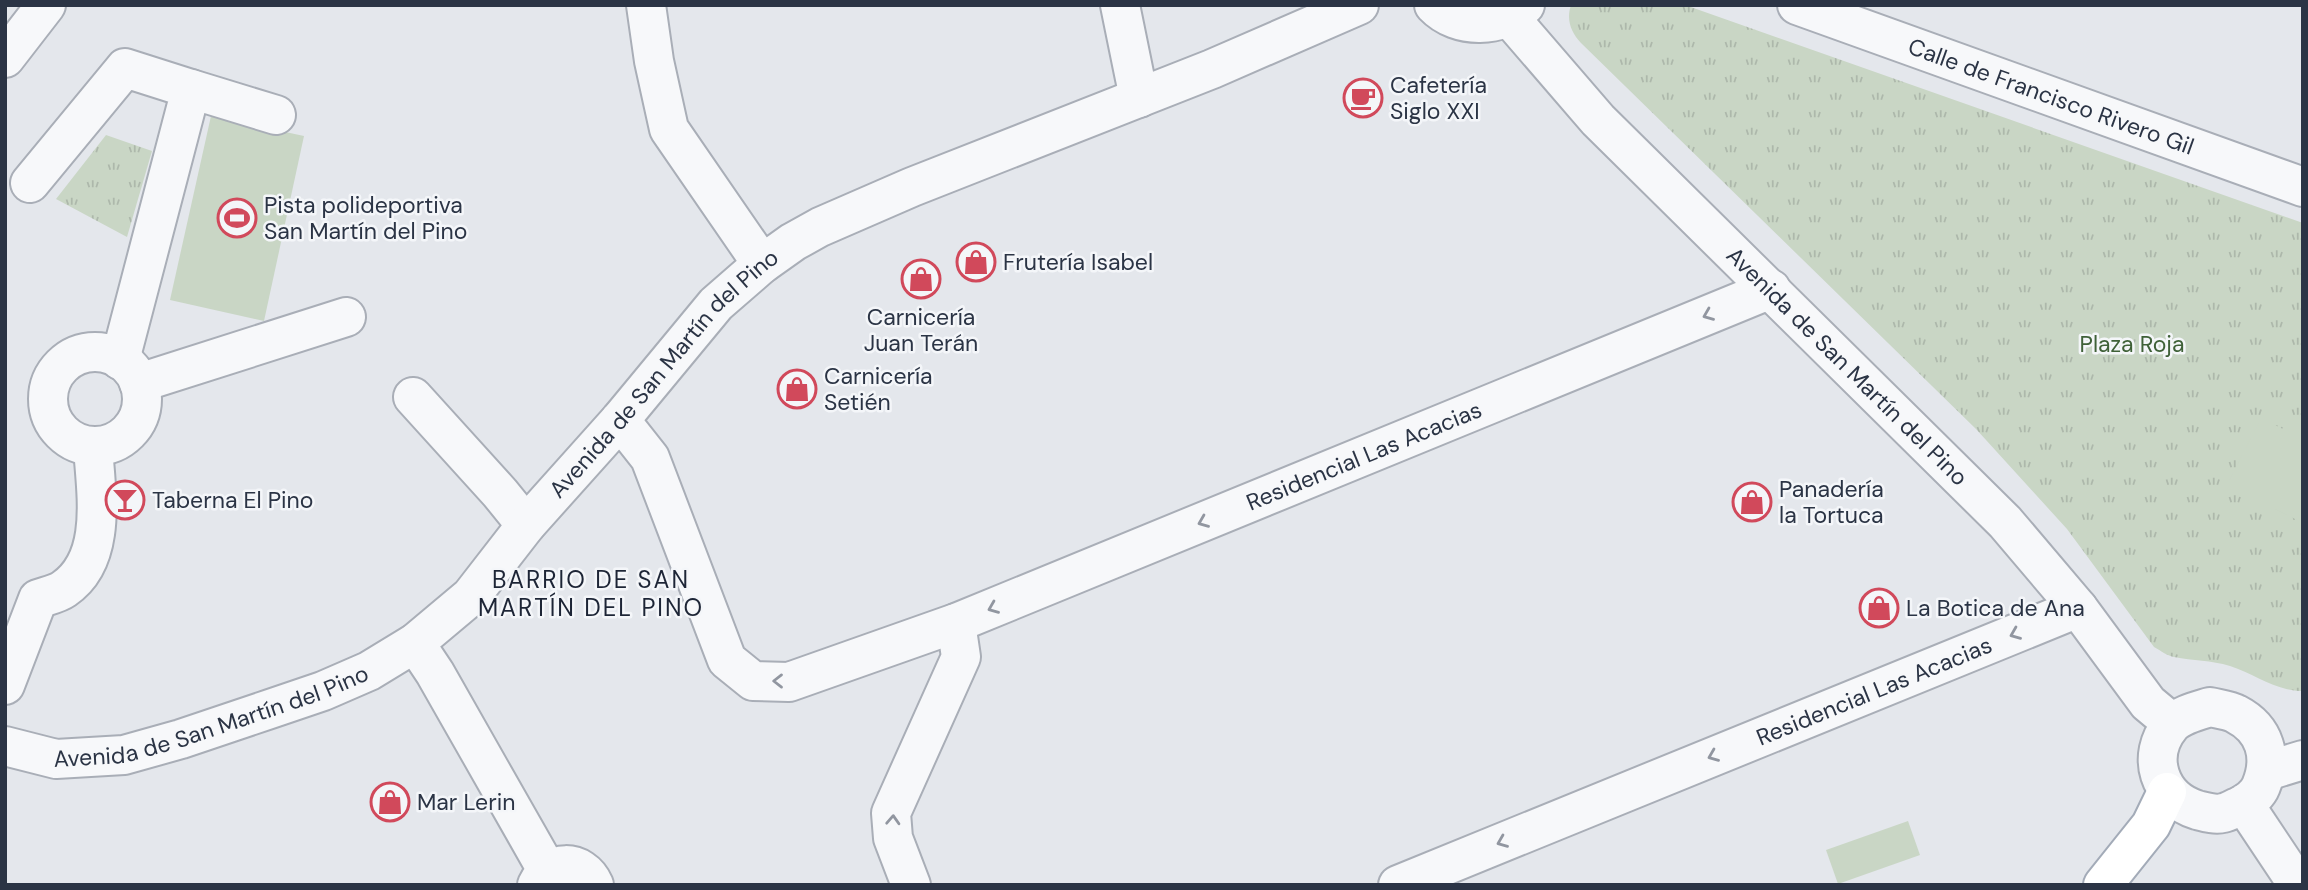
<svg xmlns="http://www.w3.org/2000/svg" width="2308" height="890" viewBox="0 0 2308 890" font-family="'DM Sans',sans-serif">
	<defs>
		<pattern id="park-tufts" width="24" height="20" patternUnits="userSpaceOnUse" patternTransform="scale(1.75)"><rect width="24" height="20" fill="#c9d6c5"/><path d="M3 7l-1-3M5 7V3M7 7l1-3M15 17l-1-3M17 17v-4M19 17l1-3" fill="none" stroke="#adb8ab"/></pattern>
	</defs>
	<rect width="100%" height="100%" fill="#e4e7ec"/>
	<!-- park -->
	<g fill="url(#park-tufts)">
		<path d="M1571,5H1685L2303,223V691C2275,691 2255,674 2230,666C2211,660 2193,661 2174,657C2168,656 2161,651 2154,647L2067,529L1976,429L1581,43C1571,32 1566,20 1571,5Z"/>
		<path d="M106,135L152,151L127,237L56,199Z"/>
	</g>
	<!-- pitch -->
	<g fill="#c9d6c5">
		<path d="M211,116L304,136L264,321L170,300Z"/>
		<path d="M2261,418L2303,439V523L2227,485Z"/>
		<path d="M1908,821L1920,855L1838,884L1826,850Z"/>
	</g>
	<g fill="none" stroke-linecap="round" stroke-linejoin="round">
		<defs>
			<g id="minor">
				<path d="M646,5L654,61L669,129L762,264"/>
				<path d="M1120,5L1139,98"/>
				<path d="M1434,5C1458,30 1502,28 1525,5"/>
				<path id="s1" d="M1797,5L2303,187"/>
				<path id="s2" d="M1510,18L1598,120L2005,522L2078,608L2148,703L2172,723"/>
				<path d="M5,58L46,5"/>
				<path d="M191,89L276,115"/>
				<path d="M30,183L125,68L191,89L120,360"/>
				<circle cx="95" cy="399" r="47"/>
				<path d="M139,383L346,317"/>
				<path d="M413,397L500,493L526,525"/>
				<path id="s3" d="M620,420L650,458L727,660L753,681L789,682L956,623L1771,289"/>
				<path d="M415,643L435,673L547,870"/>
				<path d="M5,685L38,599C46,596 57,594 64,589C108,559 96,493 93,447"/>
				<path d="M2210,707C2218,709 2229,710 2236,714C2265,729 2273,757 2261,786C2257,796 2248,802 2238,807C2233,809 2228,812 2223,813C2215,815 2205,812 2197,810C2159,798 2145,756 2171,725C2180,715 2197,711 2210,707Z"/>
				<path id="s4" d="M5,746L56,759L124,755L181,739L270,709L323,691L369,671L415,643L471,596L526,525L620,420L716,304L762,264L793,242L820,227L912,187L1212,69L1359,5"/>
				<path d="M2267,771L2303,760"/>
				<path d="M2244,804L2298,885"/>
				<path d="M537,885C549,859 582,858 594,885"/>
				<path d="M911,885L893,838L891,813L961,657L956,623"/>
				<path id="s5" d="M1398,885L2078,608"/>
			</g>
			<path id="major" d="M2103,885L2151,825L2167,792"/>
		</defs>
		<!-- minor casing -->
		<use href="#minor" stroke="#a9aeb7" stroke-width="42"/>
		<!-- major casing -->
		<use href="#major" stroke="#a3abb8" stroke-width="42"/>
		<!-- minor -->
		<use href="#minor" stroke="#f7f8fa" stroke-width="38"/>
		<!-- major -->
		<use href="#major" stroke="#fff" stroke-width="38"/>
	</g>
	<!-- one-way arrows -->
	<defs><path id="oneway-chevron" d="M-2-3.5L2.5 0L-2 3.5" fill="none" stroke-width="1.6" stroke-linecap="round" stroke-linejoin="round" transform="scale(1.75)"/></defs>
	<g stroke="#9196a0">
		<use href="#oneway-chevron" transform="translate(1708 315) rotate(158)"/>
		<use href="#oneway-chevron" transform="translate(1203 522) rotate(158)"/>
		<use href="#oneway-chevron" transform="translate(993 608) rotate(158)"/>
		<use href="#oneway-chevron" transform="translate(2015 634) rotate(158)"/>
		<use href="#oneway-chevron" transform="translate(778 681) rotate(-180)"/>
		<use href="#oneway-chevron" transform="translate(1713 756) rotate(158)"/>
		<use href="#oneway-chevron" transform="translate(893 820) rotate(-87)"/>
		<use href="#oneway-chevron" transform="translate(1502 842) rotate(158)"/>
	</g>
	<!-- icons -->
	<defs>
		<symbol id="cafe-ring" viewBox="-11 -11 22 22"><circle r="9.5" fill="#f4f6f9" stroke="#d1495b" stroke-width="1.5"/><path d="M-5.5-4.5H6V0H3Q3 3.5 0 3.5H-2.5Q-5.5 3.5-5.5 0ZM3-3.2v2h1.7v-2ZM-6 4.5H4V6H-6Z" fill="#d1495b"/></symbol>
		<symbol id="stadium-ring" viewBox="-11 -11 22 22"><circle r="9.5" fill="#f4f6f9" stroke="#d1495b" stroke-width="1.5"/><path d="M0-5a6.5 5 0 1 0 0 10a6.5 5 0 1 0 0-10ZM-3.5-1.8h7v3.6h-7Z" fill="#d1495b"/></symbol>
		<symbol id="shop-ring" viewBox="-11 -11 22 22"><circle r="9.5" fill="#f4f6f9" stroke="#d1495b" stroke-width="1.5"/><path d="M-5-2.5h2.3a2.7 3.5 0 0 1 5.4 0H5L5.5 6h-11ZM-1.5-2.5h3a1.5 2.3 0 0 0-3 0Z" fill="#d1495b"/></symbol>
		<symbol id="bar-ring" viewBox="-11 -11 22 22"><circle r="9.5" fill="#f4f6f9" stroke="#d1495b" stroke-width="1.5"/><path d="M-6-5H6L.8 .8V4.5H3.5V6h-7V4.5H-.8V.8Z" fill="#d1495b"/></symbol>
	</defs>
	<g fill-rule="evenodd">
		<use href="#cafe-ring" x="1341" y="76" width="44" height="44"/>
		<use href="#stadium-ring" x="215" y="196" width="44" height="44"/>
		<use href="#shop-ring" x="954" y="240" width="44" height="44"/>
		<use href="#shop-ring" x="899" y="257" width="44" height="44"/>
		<use href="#shop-ring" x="775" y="367" width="44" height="44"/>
		<use href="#bar-ring" x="103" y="478" width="44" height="44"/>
		<use href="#shop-ring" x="1730" y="480" width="44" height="44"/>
		<use href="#shop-ring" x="1857" y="586" width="44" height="44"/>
		<use href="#shop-ring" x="368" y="780" width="44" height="44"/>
	</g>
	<g text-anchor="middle" stroke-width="5" stroke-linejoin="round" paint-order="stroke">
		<!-- poi labels -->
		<g font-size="23" fill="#2b3445" stroke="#f4f6f9" text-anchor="start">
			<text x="1390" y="93">Cafetería<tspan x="1390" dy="26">Siglo XXI</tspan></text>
			<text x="264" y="213">Pista polideportiva<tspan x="264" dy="26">San Martín del Pino</tspan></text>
			<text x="1003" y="270">Frutería Isabel</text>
			<text x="921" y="325" text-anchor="middle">Carnicería<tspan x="921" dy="26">Juan Terán</tspan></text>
			<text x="824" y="384">Carnicería<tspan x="824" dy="26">Setién</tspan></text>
			<text x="1779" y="497">Panadería<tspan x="1779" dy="26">la Tortuca</tspan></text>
			<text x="152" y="508">Taberna El Pino</text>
			<text x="1906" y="616">La Botica de Ana</text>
			<text x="417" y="810">Mar Lerin</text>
		</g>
		<!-- street labels -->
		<g font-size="23" fill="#2b3445" stroke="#f4f6f9">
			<text dy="8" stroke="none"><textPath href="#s1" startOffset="270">Calle de Francisco Rivero Gil</textPath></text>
			<text dy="8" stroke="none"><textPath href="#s2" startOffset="485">Avenida de San Martín del Pino</textPath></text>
			<text dy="8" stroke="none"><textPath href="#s4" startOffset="802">Avenida de San Martín del Pino</textPath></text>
			<text dy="8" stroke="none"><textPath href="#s3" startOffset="952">Residencial Las Acacias</textPath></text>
			<text dy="8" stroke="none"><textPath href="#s5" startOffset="514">Residencial Las Acacias</textPath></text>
			<text dy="8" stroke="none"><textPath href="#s4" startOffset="214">Avenida de San Martín del Pino</textPath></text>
		</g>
		<!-- park labels -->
		<g font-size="23" fill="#3f6138" stroke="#f4f6f9">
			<text x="2132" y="352">Plaza Roja</text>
		</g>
		<!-- neighbourhood labels -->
		<g font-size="24" letter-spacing="2" fill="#1d2536" stroke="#f4f6f9">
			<text x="591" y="588">BARRIO DE SAN<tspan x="591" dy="28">MARTÍN DEL PINO</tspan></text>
		</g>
	</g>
	<!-- border -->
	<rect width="2308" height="890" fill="none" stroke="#2b3445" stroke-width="14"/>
</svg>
